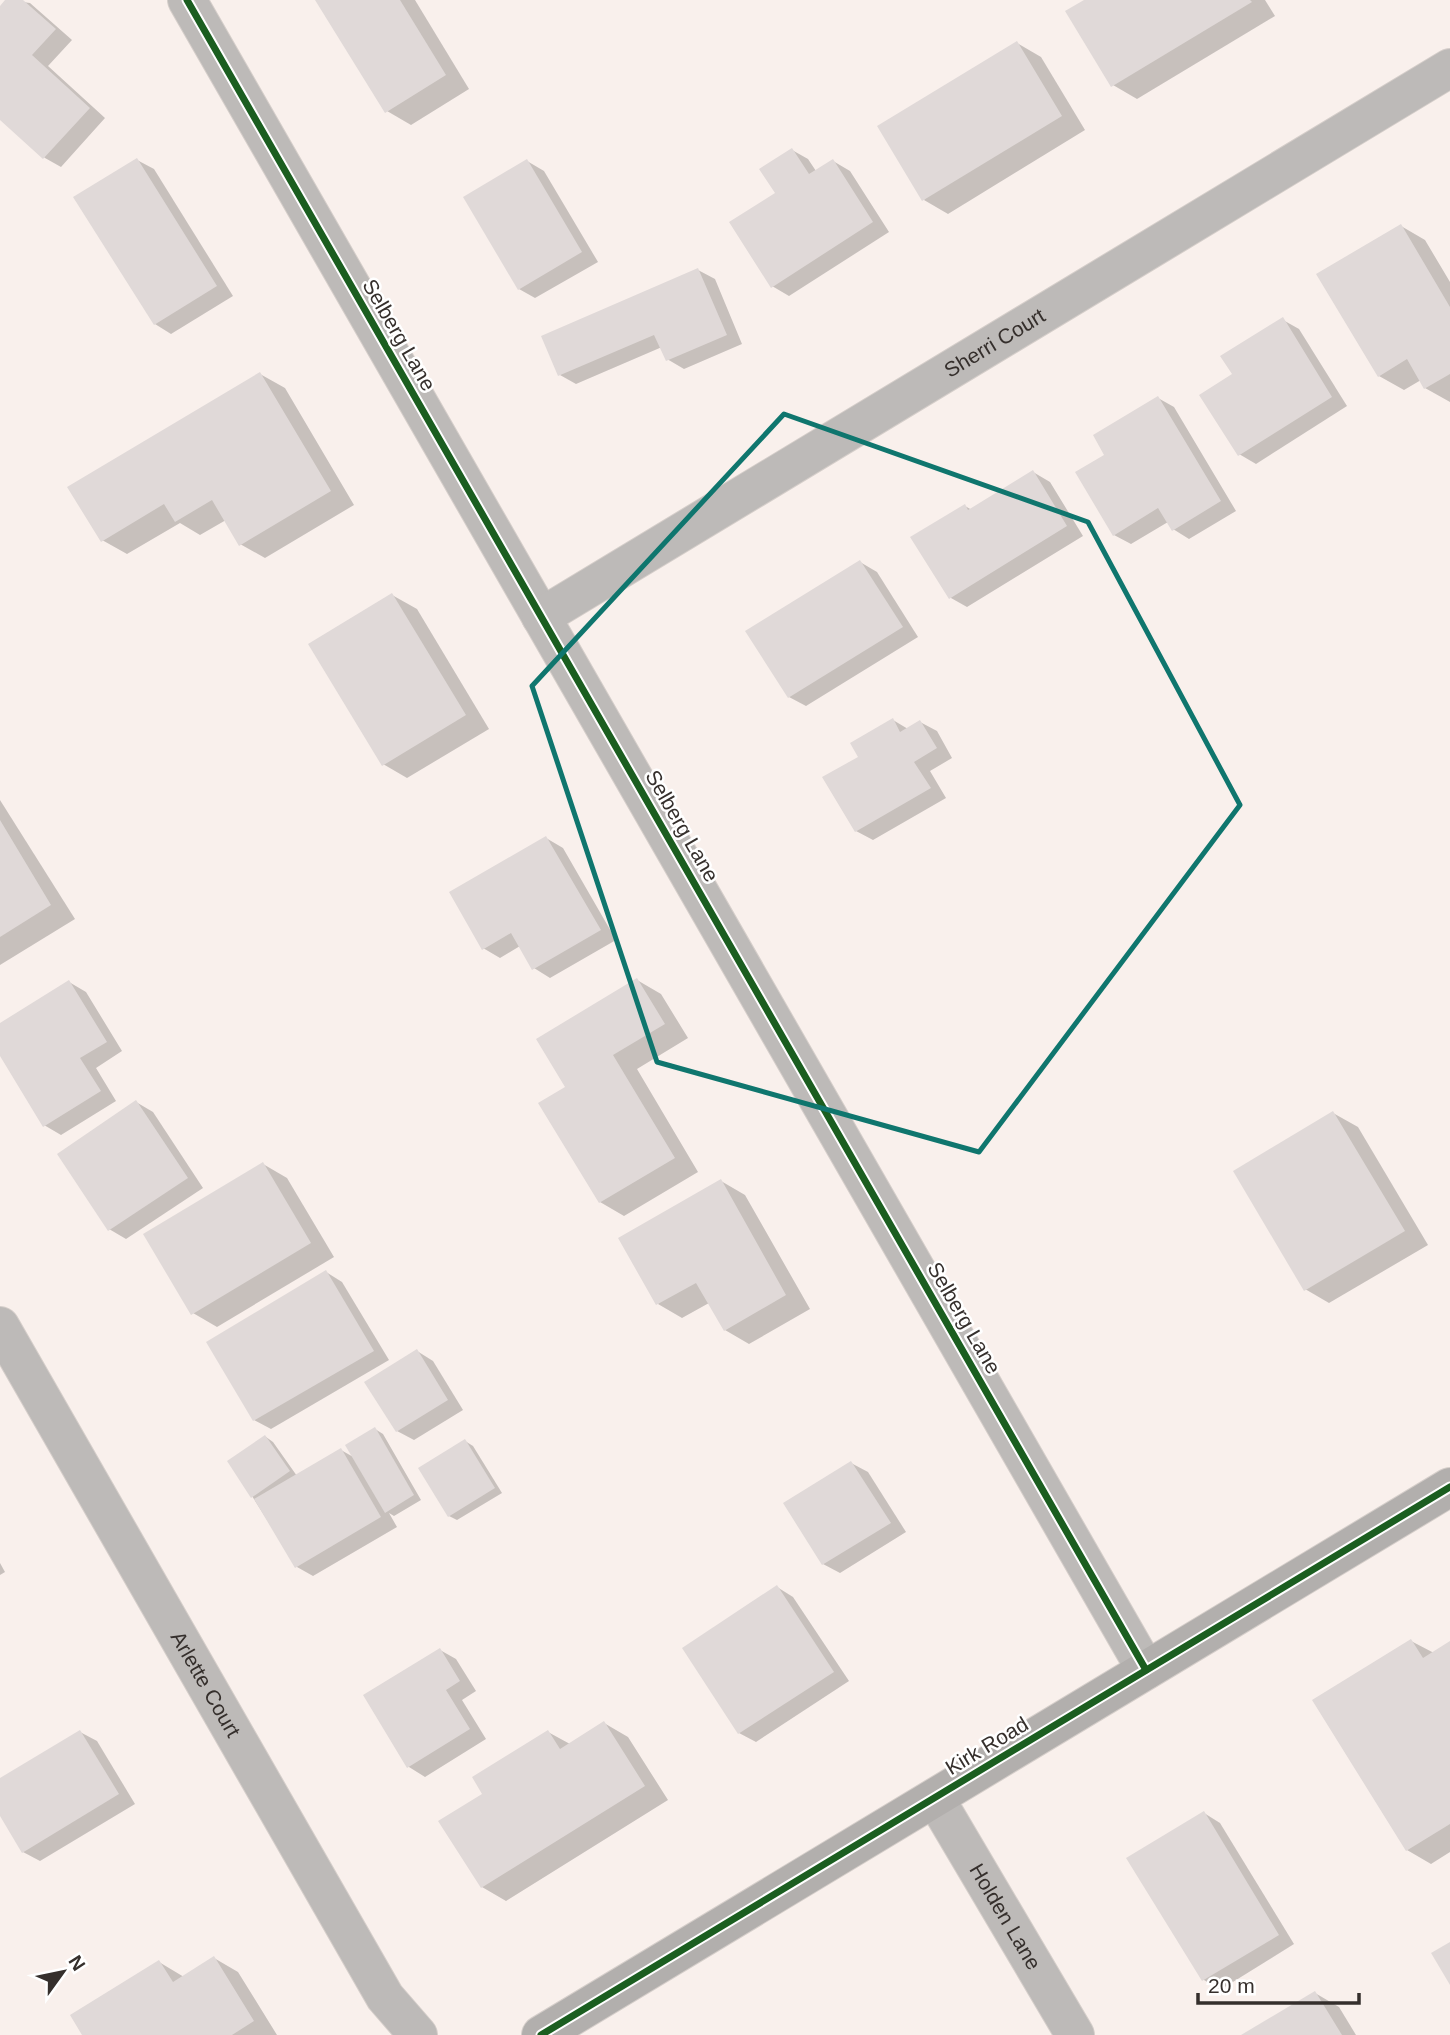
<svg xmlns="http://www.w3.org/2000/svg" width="1450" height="2035" viewBox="0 0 1450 2035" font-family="Arial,sans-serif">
	<rect width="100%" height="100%" fill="#f9f0ec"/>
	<!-- shadow -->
	<g fill="#0003">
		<path d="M7,0L30,3L72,40L48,66L105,118L61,167L45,158L0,118V8Z"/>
		<path d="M318,0H415L469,89L411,125L387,111Z"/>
		<path d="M1087,0H1265L1275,16L1137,99L1113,85Z"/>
		<path d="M1017,43L1041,57L1085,130L948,214L924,200Z"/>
		<path d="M792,150L808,159L816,171L833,161L850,171L889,232L789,296L772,286L778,193Z"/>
		<path d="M137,160L154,169L233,296L171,334L155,324Z"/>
		<path d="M527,161L544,171L598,262L535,298L519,289Z"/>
		<path d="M1401,226L1425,240L1450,282V402L1425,388L1421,380L1404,390L1379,376Z"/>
		<path d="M698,270L715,279L742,344L684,369L667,359L662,347L576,384L560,375Z"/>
		<path d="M1283,320L1299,329L1347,406L1256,464L1239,454Z"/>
		<path d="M260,374L285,388L354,505L265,558L240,544L226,520L200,535L180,523L127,554L102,540Z"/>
		<path d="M1158,398L1174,407L1236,511L1189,539L1173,529L1168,522L1131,544L1114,535L1106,455Z"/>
		<path d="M1033,472L1050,482L1083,536L967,607L951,598L965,506L972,510Z"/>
		<path d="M860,562L877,572L918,637L806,706L789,697Z"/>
		<path d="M392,595L417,609L489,729L407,778L383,764Z"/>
		<path d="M893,720L908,729L920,722L937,731L952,758L930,771L946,798L873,840L856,831L861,758Z"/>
		<path d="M0,800L75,919L0,965Z"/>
		<path d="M546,838L563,848L616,940L550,978L534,968L520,946L500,958L483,948Z"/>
		<path d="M637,980L661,994L688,1038L637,1069L698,1172L624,1216L600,1202L567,1087Z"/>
		<path d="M69,982L86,992L122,1051L96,1068L116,1101L61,1135L44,1125L0,1053V1025Z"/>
		<path d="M136,1102L153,1112L203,1188L126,1239L109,1229Z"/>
		<path d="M1333,1113L1358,1127L1428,1245L1329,1303L1305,1289Z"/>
		<path d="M263,1164L287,1178L334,1257L217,1327L193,1313Z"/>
		<path d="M721,1181L745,1195L810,1309L749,1344L725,1330L709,1303L682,1318L658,1304Z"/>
		<path d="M326,1272L342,1282L389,1360L271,1429L254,1420Z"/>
		<path d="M417,1351L433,1361L463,1410L414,1440L397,1431Z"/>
		<path d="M375,1429L383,1434L421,1500L394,1516L389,1513L397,1527L313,1576L297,1567L252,1496L266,1437L273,1442L297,1476L341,1450L355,1458Z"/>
		<path d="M465,1441L473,1446L502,1493L457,1520L449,1516Z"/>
		<path d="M851,1463L868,1472L906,1532L840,1573L823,1564Z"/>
		<path d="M0,1563L5,1572L0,1575Z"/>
		<path d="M777,1587L793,1597L849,1681L756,1742L739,1733Z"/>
		<path d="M1411,1641L1434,1653L1450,1643V1852L1431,1864L1407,1850Z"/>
		<path d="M440,1650L456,1659L476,1691L462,1700L486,1739L425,1777L409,1767L365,1695Z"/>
		<path d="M604,1723L628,1737L668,1800L506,1901L482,1887L485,1794L548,1732L570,1744Z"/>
		<path d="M80,1732L97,1741L135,1804L40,1861L23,1852L0,1813V1780Z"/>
		<path d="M1204,1813L1220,1823L1294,1944L1220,1990L1204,1980L1129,1859Z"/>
		<path d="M214,1958L238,1972L277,2035H84L159,1962L184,1977Z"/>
		<path d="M1315,1993L1339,2007L1356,2035H1245Z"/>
	</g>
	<!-- building -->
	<g fill="#e0d9d8">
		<path d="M5,0H23L56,29L32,55L90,108L43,159L0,120V6Z"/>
		<path d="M315,0H400L446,75L385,113Z"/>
		<path d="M1084,0H1250L1252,2L1111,87L1065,11Z"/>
		<path d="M1017,41L1062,116L922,201L877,126Z"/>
		<path d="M792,148L809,174L833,159L873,222L771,288L729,222L775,193L759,169Z"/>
		<path d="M137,158L217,286L154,325L73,197Z"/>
		<path d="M527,159L582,252L518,290L463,197Z"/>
		<path d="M1401,224L1450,307V374L1424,389L1407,359L1378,377L1316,274Z"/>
		<path d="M698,268L727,335L666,361L654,335L558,376L541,336Z"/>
		<path d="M1283,317L1332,397L1238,456L1199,395L1232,374L1220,356Z"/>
		<path d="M260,372L331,491L239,546L212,500L175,522L164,504L101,542L67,487Z"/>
		<path d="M1158,396L1221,501L1172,531L1158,508L1113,536L1075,472L1104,455L1093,435Z"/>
		<path d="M1033,470L1067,526L949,599L910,537L965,504L968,510Z"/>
		<path d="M860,560L903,627L788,698L745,631Z"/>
		<path d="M392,593L466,715L382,766L308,644Z"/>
		<path d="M893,718L900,732L920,720L937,748L914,762L931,788L855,832L822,777L858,757L850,743Z"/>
		<path d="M0,820L51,905L0,937Z"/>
		<path d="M546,836L601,930L532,970L511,933L482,950L449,892Z"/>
		<path d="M637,978L665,1024L613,1055L675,1158L599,1203L538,1103L565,1087L536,1039Z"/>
		<path d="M69,980L107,1042L80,1058L101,1091L43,1127L0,1056V1023Z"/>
		<path d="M136,1100L188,1178L108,1231L57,1154Z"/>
		<path d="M1333,1111L1405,1231L1304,1291L1233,1171Z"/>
		<path d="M263,1162L311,1243L191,1315L143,1234Z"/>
		<path d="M721,1179L786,1295L724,1331L696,1283L656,1305L618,1238Z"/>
		<path d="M326,1270L374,1351L253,1421L206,1342Z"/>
		<path d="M417,1349L448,1400L396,1432L364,1382Z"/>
		<path d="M375,1427L414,1495L385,1513L345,1445Z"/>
		<path d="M265,1435L290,1471L251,1498L227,1461Z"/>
		<path d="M465,1439L495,1488L448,1517L418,1468Z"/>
		<path d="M341,1448L381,1517L295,1568L254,1499Z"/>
		<path d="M851,1461L891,1523L822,1565L783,1503Z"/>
		<path d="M777,1585L834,1672L738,1734L682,1648Z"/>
		<path d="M1411,1639L1423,1658L1450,1641V1824L1406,1851L1312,1700Z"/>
		<path d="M440,1648L460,1681L446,1690L470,1729L407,1768L363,1695Z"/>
		<path d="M604,1721L645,1786L481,1888L438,1821L482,1794L472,1777L548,1730L560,1749Z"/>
		<path d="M80,1730L119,1794L22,1853L0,1816V1778Z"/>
		<path d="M1204,1811L1279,1935L1202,1981L1126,1858Z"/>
		<path d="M1450,1942V1985L1431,1953Z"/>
		<path d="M214,1956L254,2021L232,2035H82L70,2015L159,1960L173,1982Z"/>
		<path d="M1315,1991L1342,2035H1241Z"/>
	</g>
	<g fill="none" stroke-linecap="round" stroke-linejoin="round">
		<defs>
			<g id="street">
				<path d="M187,0L1146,1670"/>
				<path id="s1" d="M541,617L1450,68"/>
				<path id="s2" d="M0,1326L385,1997L418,2035"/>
				<path id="s3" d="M935,1798L1075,2035"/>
			</g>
			<path id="secondary" d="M541,2035L1450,1487"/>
		</defs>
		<!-- street casing -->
		<use href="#street" stroke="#d5ceca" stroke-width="40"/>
		<!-- secondary casing -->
		<use href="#secondary" stroke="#d5ceca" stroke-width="40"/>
		<!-- street -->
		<use href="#street" stroke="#bdbab8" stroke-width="38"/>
		<!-- secondary -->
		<use href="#secondary" stroke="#b2afad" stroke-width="38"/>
		<defs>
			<g id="cycleway">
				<path d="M187,0L1146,1670"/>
				<path d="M541,2035L1450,1487"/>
			</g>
		</defs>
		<!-- cycleway casing -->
		<use href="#cycleway" stroke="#fff" stroke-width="11"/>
		<!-- cycleway -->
		<use href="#cycleway" stroke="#1b5e20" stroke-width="7"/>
	</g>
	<!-- marked area -->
	<path fill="none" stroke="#0f766e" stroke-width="5" stroke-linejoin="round" d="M784,414L1088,522L1240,805L979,1152L657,1062L532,686Z"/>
	<g text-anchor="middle" stroke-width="5" stroke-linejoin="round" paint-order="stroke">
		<!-- street labels -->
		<g font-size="21" fill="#352f2c" stroke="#fff">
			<text transform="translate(399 335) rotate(60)" y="7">Selberg Lane</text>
			<text dy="7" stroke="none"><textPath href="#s1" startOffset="530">Sherri Court</textPath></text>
			<text transform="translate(682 826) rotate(60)" y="7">Selberg Lane</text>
			<text transform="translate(964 1318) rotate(60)" y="7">Selberg Lane</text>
			<text dy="7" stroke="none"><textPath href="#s2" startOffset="413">Arlette Court</textPath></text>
			<text transform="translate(987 1746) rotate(-31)" y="7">Kirk Road</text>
			<text dy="7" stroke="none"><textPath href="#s3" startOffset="138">Holden Lane</textPath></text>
		</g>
	</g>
	<!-- north arrow -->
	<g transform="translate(63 1972) rotate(57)" stroke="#ffffff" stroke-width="5" paint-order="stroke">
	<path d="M0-5L12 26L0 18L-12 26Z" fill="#352f2c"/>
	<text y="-10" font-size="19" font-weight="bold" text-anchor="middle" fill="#352f2c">N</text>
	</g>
	<!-- scale -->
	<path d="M1198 1993v10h161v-10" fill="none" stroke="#352f2c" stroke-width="3.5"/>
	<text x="1208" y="1993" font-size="21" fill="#352f2c" stroke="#ffffff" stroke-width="5" paint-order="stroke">20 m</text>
</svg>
